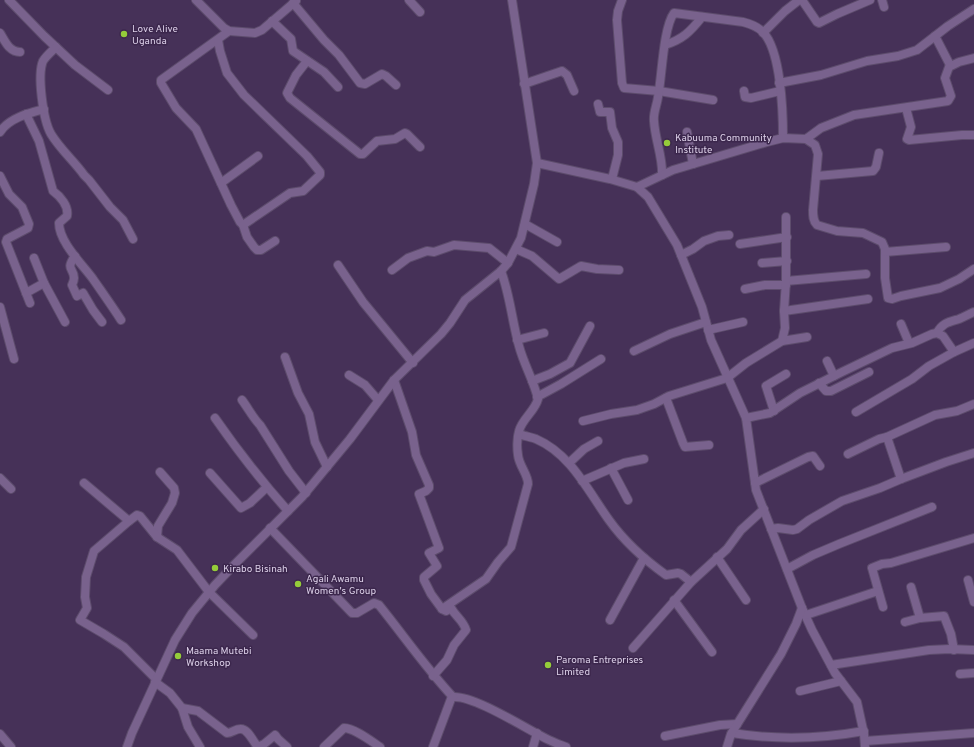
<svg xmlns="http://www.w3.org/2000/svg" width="974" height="747" viewBox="0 0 974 747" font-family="Overpass,sans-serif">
	<rect width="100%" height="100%" fill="#463158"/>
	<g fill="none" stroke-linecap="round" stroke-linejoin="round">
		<defs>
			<g id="minor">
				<path d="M9,0L44,36L75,65L108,90"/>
				<path d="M196,0L224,28L229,31L255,33L262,30L296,1"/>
				<path d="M409,0L420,12"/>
				<path d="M622,0L618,11L617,20L622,83L624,88L659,91L713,100"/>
				<path d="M802,0L817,22L819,23L837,14L870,0"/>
				<path d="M882,0L884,7"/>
				<path d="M293,3L324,40L339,55L360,83L365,84L382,74L386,76L396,85"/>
				<path d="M272,21L291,39L293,51L324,72L338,87"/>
				<path d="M229,31L161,80V83L176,108L196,129L231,205L240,222L243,225L247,237L254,247L257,250H261L275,241"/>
				<path d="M0,33C5,41 9,52 20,52"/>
				<path d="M763,33L785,11L799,0"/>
				<path d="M935,36L950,65"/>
				<path d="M218,40L220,51L227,73L244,95L307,156L320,172V175L303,191L290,193L243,225"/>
				<path d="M665,45C683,39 690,32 702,17"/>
				<path d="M56,47C52,51 46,56 43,61C37,75 43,120 51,134C60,149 74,161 84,175L89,180L110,207L123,220L133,239"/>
				<path d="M307,61L296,75L287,93L290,98L360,154H363L377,141L395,139L405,133L407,134L420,147"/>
				<path d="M779,83L821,75L867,61L898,56L917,50L948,26L974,9"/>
				<path d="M524,84L562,71L567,75L574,91"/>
				<path d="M744,91L745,97L751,98L780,91"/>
				<path d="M598,104L600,112H610L612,128L618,142V155L612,179"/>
				<path d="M906,108L911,127L907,139L909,140L962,135H974"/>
				<path d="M26,114L39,141L53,191C60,196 69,206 67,216L59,223C59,242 82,264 93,279C102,292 112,306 121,320"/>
				<path d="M0,132C9,118 29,113 44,109"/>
				<path d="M687,132L693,164"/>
				<path d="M806,139L815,145L818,154L813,210C813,216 813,221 817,225L837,231L863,233L882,242L885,249V278L888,298L892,299L901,296L940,288L959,279L974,269"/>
				<path d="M537,163L610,179L637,187L648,197L677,245L702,307L711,340L746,418L756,490L802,608L812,630L835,673L857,702L864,734L865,747"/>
				<path d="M662,175C663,157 655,140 654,121C653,113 657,105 658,97C662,77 663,28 674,13L743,22C751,24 757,26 763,32C781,51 783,111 783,138"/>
				<path d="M0,176L9,194L22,207L29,224L28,228L7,239L6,242L30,303"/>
				<path d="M817,176L873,171L876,167L879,153"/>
				<path d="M221,183L258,156"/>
				<path d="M637,187L673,170L767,142L783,138L806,139L821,128L854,115L948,101L951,96L945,78L949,67L959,62L974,58"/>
				<path d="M525,224L557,242"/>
				<path d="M740,244L787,237"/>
				<path d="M516,249L532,256L559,279L581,266L597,269L619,270"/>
				<path d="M885,252L946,247"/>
				<path d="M681,255L693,249L704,241L718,236L729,235"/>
				<path d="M75,256C65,270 74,268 74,278C74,281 73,283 72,285L77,296L83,293L93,310L102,322"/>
				<path d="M34,258L44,283L65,322"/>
				<path d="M762,263L787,261"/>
				<path d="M338,265L363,302L413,363"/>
				<path d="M392,270L408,258L427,251L434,252L454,245L489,248L508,263"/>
				<path d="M786,281L866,274"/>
				<path d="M745,289L765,285H786"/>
				<path d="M26,293L44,283"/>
				<path d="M0,307L14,359"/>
				<path d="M784,311L868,299"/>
				<path d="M901,324L909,343"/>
				<path d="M708,330L743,322"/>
				<path d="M937,333C942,323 949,322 959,319C964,317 969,314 974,312"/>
				<path d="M517,340L544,333"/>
				<path d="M782,341L807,337"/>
				<path d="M634,351L670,334L706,322"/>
				<path d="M285,357L298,393L309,414L315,442L327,467"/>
				<path d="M827,361L834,376"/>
				<path d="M349,375L365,385L378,400"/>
				<path d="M394,380L412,432L416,455L429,485V488L426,491L419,494L439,548L429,553L437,566L424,577V580L431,594L442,609"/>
				<path d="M532,381L550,374L570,363L590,326"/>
				<path d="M819,383L826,391H831L869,372"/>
				<path d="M537,397L561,384L601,359"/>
				<path d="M666,398L683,443L685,447L709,445"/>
				<path d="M242,400C248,408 253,418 260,425L289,471L306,493"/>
				<path d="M774,411L766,386L786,374"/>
				<path d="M856,412L912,379L929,366L954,352L974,343"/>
				<path d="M215,418C238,451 262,482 288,511"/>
				<path d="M746,418L770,413L800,393L842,372L892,348L912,343L932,334L937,333L943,336L954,352"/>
				<path d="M583,421L611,414L637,410L654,404L669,396L727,378L746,363L782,341L785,328L784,311L786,281V217"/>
				<path d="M519,434C524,436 531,437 536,439C571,454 588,491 609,520C624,541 645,560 666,575L678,573L681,574L691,582"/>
				<path d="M848,454L879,439L887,437"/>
				<path d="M569,463L584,449L598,441"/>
				<path d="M611,468L628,500"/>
				<path d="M210,473L241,508L250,503L267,487"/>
				<path d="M0,478L11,489"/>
				<path d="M901,479L887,437L935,415L957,411L974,404"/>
				<path d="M582,481L624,463L644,459"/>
				<path d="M84,483L129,521"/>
				<path d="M755,483L808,457L813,456L820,466"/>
				<path d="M270,528L352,613H357L374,603L379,605C404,636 426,668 453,697"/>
				<path d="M771,529L778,528L793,530L797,529L809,520L842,501L880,488L901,479L946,462L974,453"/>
				<path d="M157,537L158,526L172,503L175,493L174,488L160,472"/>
				<path d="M717,557L746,600"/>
				<path d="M787,569L813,555L839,544L932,507"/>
				<path d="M968,580L974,602"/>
				<path d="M911,587L920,618"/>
				<path d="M674,600L712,652"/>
				<path d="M883,607L872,568L882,564L891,563L974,538"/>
				<path d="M806,615L878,591"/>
				<path d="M610,620L644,558"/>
				<path d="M905,622L920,618L944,616L951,634L954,650"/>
				<path d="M633,648L691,582L727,549L741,530L764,509"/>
				<path d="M831,665L929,650L950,649L974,650"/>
				<path d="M960,674L974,673"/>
				<path d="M433,676L447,660L454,645L466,630C463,620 456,617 451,608L446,611L442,609L486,579L498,562L511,547L528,484C528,474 519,466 518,455C517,449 517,438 519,431C522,419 535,411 538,399C534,381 524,365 519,346C512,321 510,295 501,271"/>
				<path d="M156,679L124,647L104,634L80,620L87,608L85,597L86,577L94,551L129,521L137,515L140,516L157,537L177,550L209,592L253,635"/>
				<path d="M155,682L170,693L182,708L188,727L200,747"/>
				<path d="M800,691L841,681"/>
				<path d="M453,697C474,695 528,730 549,740C555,743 561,745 566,747"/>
				<path d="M182,708L198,711L227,733C232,733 235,729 240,729C248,728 253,742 258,747L264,744L275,735L278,739L287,747"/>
				<path d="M732,733C776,740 820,739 864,731"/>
				<path d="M0,734L11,747"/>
				<path d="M665,736L720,725L737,724"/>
				<path d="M865,741L974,733"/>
				<path d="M127,747L132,733L175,640L192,613L215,585L236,563L302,497L350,439L394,380L441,334L450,323L465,300L501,271L508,263L521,238L534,184L537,163L512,0"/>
				<path d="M324,747L344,728C354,728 371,741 380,747"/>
				<path d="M433,747L451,699L453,697"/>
				<path d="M533,747L537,733"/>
				<path d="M727,747L731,734L781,654L796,624L802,608"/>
			</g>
		</defs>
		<!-- minor casing -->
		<use href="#minor" stroke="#5d4c6c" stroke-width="10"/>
		<!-- minor -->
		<use href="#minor" stroke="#79628d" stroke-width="8"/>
	</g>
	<!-- markers -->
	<g fill="#95cc3a" stroke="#3c274d" stroke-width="1.5">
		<circle cx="124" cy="34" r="4"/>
		<circle cx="667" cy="143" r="4"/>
		<circle cx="215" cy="568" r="4"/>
		<circle cx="298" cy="584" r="4"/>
		<circle cx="178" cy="656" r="4"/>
		<circle cx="548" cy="665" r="4"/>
	</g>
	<g text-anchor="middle" stroke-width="3" stroke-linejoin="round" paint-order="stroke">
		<!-- poi labels -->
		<g font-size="10" fill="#dcd0e8" stroke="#3c274d" text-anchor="start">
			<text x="132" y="32">Love Alive<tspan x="132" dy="12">Uganda</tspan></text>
			<text x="675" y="141">Kabuuma Community<tspan x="675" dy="12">Institute</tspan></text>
			<text x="223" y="572">Kirabo Bisinah</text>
			<text x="306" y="582">Agali Awamu<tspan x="306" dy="12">Women's Group</tspan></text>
			<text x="186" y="654">Maama Mutebi<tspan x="186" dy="12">Workshop</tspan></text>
			<text x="556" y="663">Paroma Entreprises<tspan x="556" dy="12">Limited</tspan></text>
		</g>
	</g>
</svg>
